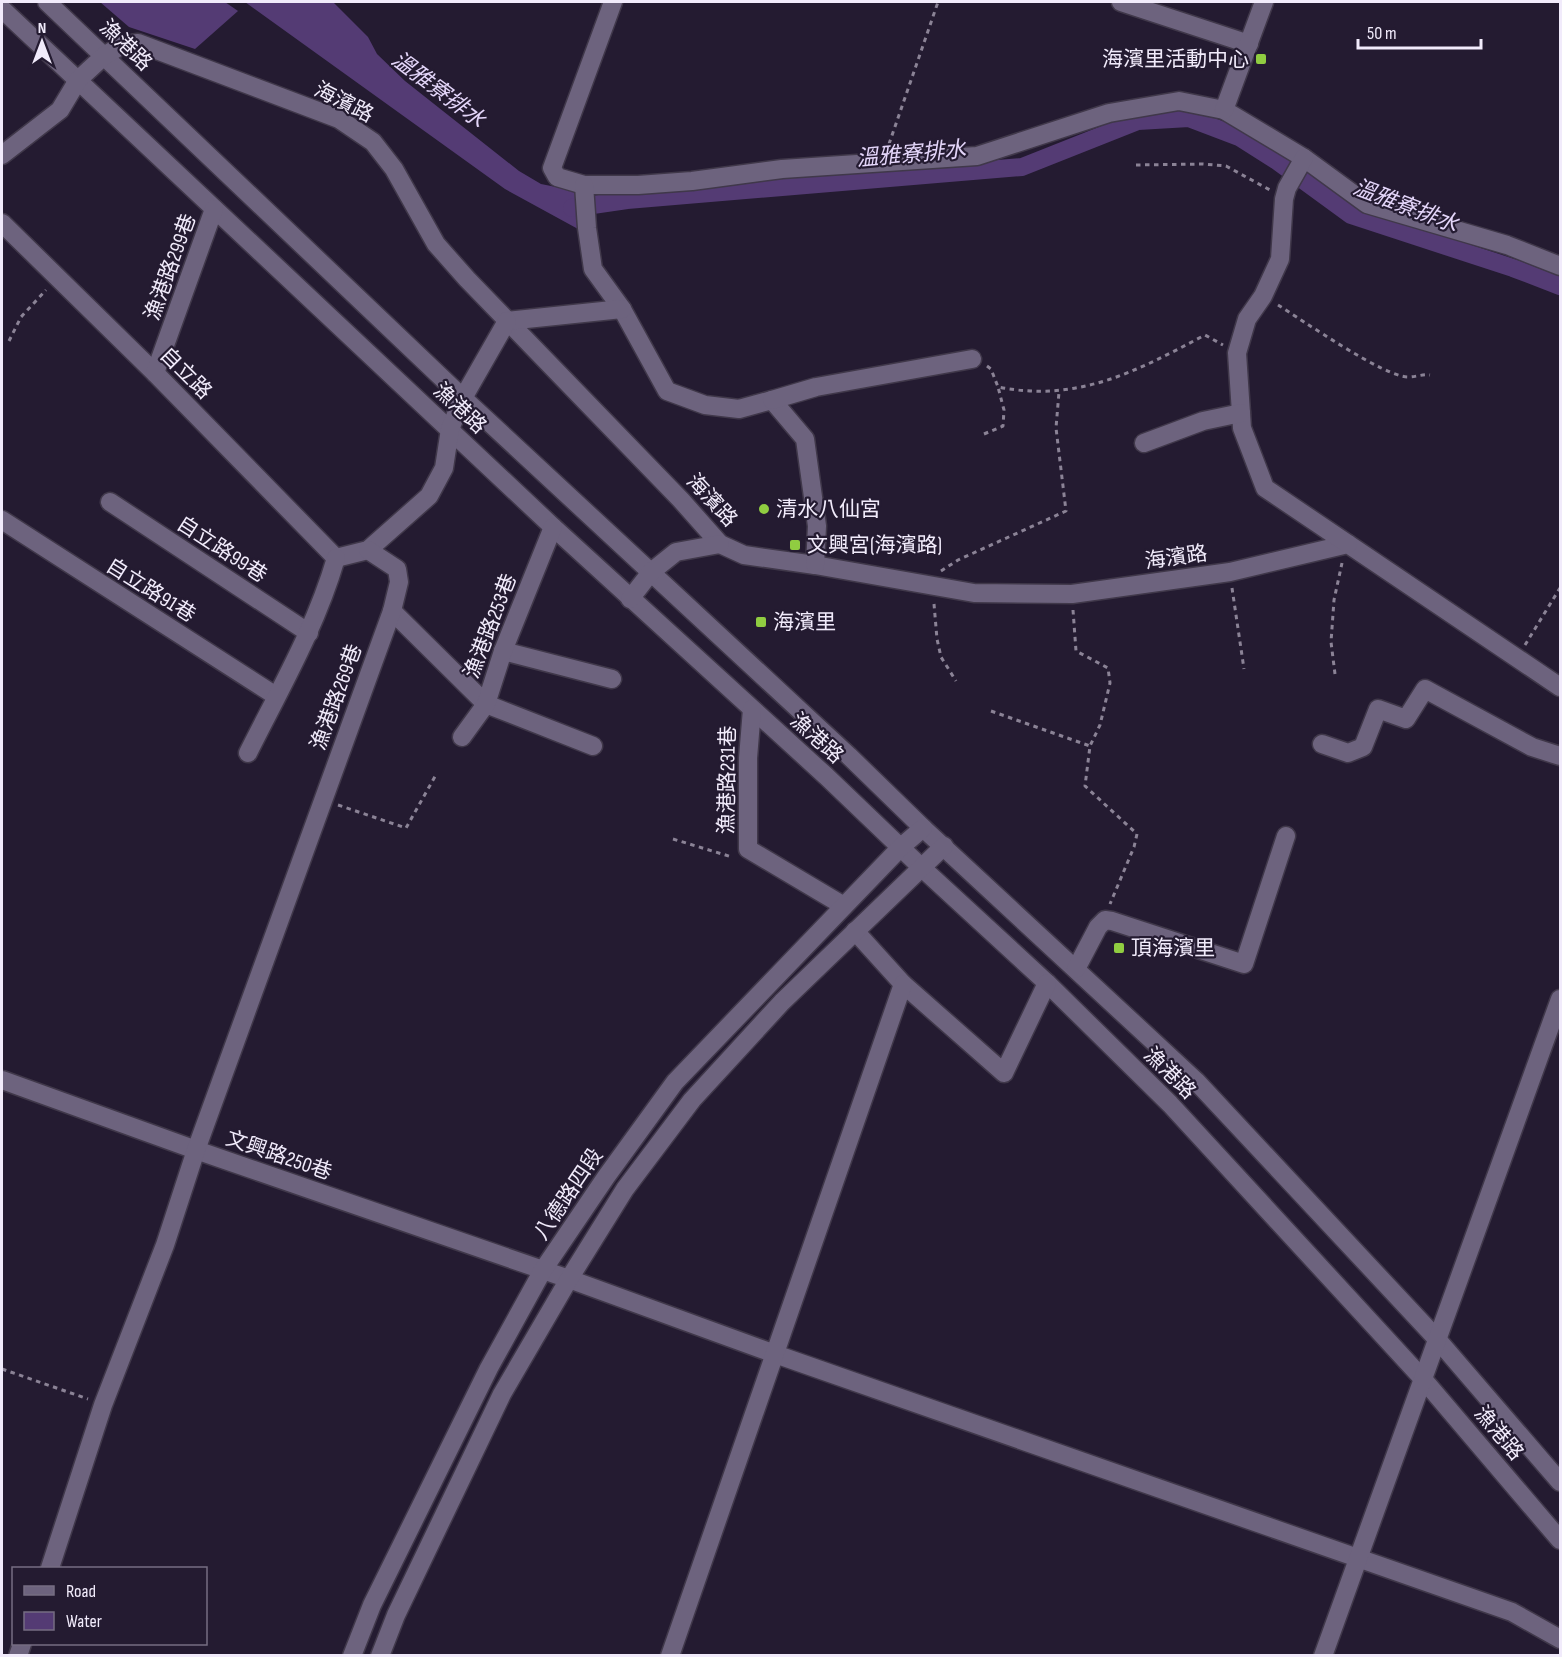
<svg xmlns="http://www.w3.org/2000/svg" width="1562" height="1657" viewBox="0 0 1562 1657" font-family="'Sofia Sans Condensed','Noto Sans TC',sans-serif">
	<rect width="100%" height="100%" fill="#241b31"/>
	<!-- water -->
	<g fill="#543b74">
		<path d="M100,2H225L238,11L195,49L129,27Z"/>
		<path d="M245,2H333L368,37L377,54L405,81L519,171L541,184L576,191L578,229L505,189Z"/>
	</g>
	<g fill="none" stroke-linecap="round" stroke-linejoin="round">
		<!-- canal -->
		<path stroke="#543b74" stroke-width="18" d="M572,208L627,200L1022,167L1138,121L1189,118L1239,137L1277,161L1351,215L1513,268L1560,286"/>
		<defs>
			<g id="minor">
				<path d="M47,2L463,398L849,756L923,828L1196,1081L1437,1339L1560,1482"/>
				<path d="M613,2L552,168L557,177L584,185H638L692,181L782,169L977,156L1109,113L1179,101L1224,110L1304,158L1367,204L1507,245L1560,266"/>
				<path d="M1121,2L1249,44"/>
				<path d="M2,9L553,527L826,776L921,867L1047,983L1170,1104L1423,1379L1560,1540"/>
				<path d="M1224,110L1264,2"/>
				<path d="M2,155L60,110L78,80L104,56L122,45L138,43L339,119L373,142L394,169L436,244L467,279L681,500L720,544L744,555L815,565L974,593L1072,594L1230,572L1348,544L1560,687"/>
				<path d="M1304,158L1287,188L1284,199L1280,259L1263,296L1247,319L1237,353L1242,428L1265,488L1348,544"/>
				<path d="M584,185L587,228L593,269L622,309L667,391L705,405L739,409L772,400L805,439L817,526L815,565"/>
				<path d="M2,223L155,373L336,558"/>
				<path d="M507,321L622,309"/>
				<path d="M155,373L214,209"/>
				<path d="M772,400L816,387L972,359"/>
				<path d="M1144,443L1203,421L1241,413"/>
				<path d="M110,502L309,633"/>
				<path d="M2,520L276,696"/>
				<path d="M336,558L368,550L429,496L444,468L450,429L463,398L507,321"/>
				<path d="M630,599L651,572L676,552L720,544"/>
				<path d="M392,611L486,704L593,746"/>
				<path d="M503,651L612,679"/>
				<path d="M752,709L748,758V849L844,906"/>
				<path d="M462,737L486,704L503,651L553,527"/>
				<path d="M1322,744L1348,753L1363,747L1378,709L1406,719L1425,689L1532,747L1560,756"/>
				<path d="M248,753C280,689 316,627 336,558"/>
				<path d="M855,931L903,984L1004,1073L1047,983"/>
				<path d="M1076,969L1098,927L1105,920L1112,921L1244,964L1286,836"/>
				<path d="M2,1080L196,1150L569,1279L775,1354L1512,1612L1560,1639"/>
				<path d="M50,1568L103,1405L165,1245L196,1150L392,611L399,582L397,569L368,550"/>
				<path d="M18,1656L22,1644"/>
				<path d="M352,1656L372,1605L489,1368L543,1270L606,1177L675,1082L901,847L923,828"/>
				<path d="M380,1656L396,1615L502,1394L569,1279L625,1189L692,1100L782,1002L944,846"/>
				<path d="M670,1656L903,984"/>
				<path d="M1323,1656L1560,999"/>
			</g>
		</defs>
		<!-- minor casing -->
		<use href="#minor" stroke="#40384a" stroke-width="21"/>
		<!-- path -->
		<g stroke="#8b8396" stroke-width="3" stroke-dasharray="4.5 4.5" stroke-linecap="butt">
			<path d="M889,144L938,2"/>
			<path d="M1136,165L1203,164L1226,166L1270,190"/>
			<path d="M1278,305C1302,320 1384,377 1408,377C1416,377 1422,374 1430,375"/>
			<path d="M9,341L21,317L46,290"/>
			<path d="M987,366L991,369L998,387C1078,403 1137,371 1205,335L1223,345"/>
			<path d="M984,434L1003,426L1004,410L998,387"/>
			<path d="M941,571L958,560L1066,511L1056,428L1059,392"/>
			<path d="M1232,588L1244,669"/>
			<path d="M934,604L937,639L941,657L956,681"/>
			<path d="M1073,610L1076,651L1108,668L1110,683L1100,725L1090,746L1085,786L1137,834L1134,847L1110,904"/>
			<path d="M1525,645L1560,588"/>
			<path d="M1335,674L1331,642L1334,600L1342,563"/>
			<path d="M991,711L1090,746"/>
			<path d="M338,805L406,828L437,773"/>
			<path d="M673,839L732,857"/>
			<path d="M2,1369L88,1399"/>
		</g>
		<!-- minor -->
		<use href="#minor" stroke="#6d637e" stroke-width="18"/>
	</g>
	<!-- markers -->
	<g fill="#90cd41" stroke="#241b31" stroke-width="2">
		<rect x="1255" y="53" width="12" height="12" rx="3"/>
		<circle cx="764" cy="509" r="6"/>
		<rect x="789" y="539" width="12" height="12" rx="3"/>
		<rect x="755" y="616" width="12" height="12" rx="3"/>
		<rect x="1113" y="942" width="12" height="12" rx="3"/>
	</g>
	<g text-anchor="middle" stroke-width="4.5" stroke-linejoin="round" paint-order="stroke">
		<!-- street labels -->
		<g font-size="21" fill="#f1ebfb" stroke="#241b31">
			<text transform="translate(126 45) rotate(44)" y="7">漁港路</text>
			<text transform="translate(344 102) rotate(27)" y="7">海濱路</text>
			<text transform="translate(170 267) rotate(-70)" y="7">漁港路299巷</text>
			<text transform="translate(186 373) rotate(45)" y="7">自立路</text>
			<text transform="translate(460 408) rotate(43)" y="7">漁港路</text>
			<text transform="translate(712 500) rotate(47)" y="7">海濱路</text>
			<text transform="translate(222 549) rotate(33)" y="7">自立路99巷</text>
			<text transform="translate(1176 557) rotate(-8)" y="7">海濱路</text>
			<text transform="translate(151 590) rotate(32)" y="7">自立路91巷</text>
			<text transform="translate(490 626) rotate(-69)" y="7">漁港路253巷</text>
			<text transform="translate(336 697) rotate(-70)" y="7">漁港路269巷</text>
			<text transform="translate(817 738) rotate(42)" y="7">漁港路</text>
			<text transform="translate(727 780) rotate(-89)" y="7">漁港路231巷</text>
			<text transform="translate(1170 1073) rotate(45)" y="7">漁港路</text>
			<text transform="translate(279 1155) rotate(19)" y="7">文興路250巷</text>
			<text transform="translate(568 1194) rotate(-56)" y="7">八德路四段</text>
			<text transform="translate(1499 1433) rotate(50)" y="7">漁港路</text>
		</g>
		<!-- poi labels -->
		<g font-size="21" fill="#f1ebfb" stroke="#241b31" text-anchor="start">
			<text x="1249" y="66" text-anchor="end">海濱里活動中心</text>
			<text x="776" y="516">清水八仙宮</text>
			<text x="807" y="552">文興宮(海濱路)</text>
			<text x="773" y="629">海濱里</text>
			<text x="1131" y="955">頂海濱里</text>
		</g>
		<!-- water labels -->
		<g font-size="22" font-style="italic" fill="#e4d6fa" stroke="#241b31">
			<text transform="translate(439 89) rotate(37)" y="8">溫雅寮排水</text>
			<text transform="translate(911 153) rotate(-5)" y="8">溫雅寮排水</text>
			<text transform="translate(1406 205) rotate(21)" y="8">溫雅寮排水</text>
		</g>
	</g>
	<!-- border -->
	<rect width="1562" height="1657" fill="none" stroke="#f1ebfb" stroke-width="6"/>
	<!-- legend -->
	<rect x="12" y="1567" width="195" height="78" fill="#241b31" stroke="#766e82" stroke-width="1.5"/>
	<rect x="24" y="1586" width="30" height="9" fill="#6d637e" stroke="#766e82" stroke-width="1.5"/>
	<text x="66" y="1597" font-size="18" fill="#f1ebfb">Road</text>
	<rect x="24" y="1612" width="30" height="18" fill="#543b74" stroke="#766e82" stroke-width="1.5"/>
	<text x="66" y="1627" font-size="18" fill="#f1ebfb">Water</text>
	<!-- north arrow -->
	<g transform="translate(42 42)" stroke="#241b31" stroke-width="4.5" paint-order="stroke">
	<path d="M0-4.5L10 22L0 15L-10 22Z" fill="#f1ebfb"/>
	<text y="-9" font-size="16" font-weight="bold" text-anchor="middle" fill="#f1ebfb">N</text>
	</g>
	<!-- scale -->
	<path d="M1358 39v9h123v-9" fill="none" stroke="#f1ebfb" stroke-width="3"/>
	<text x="1367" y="39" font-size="18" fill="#f1ebfb" stroke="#241b31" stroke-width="4.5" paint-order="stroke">50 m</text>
</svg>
